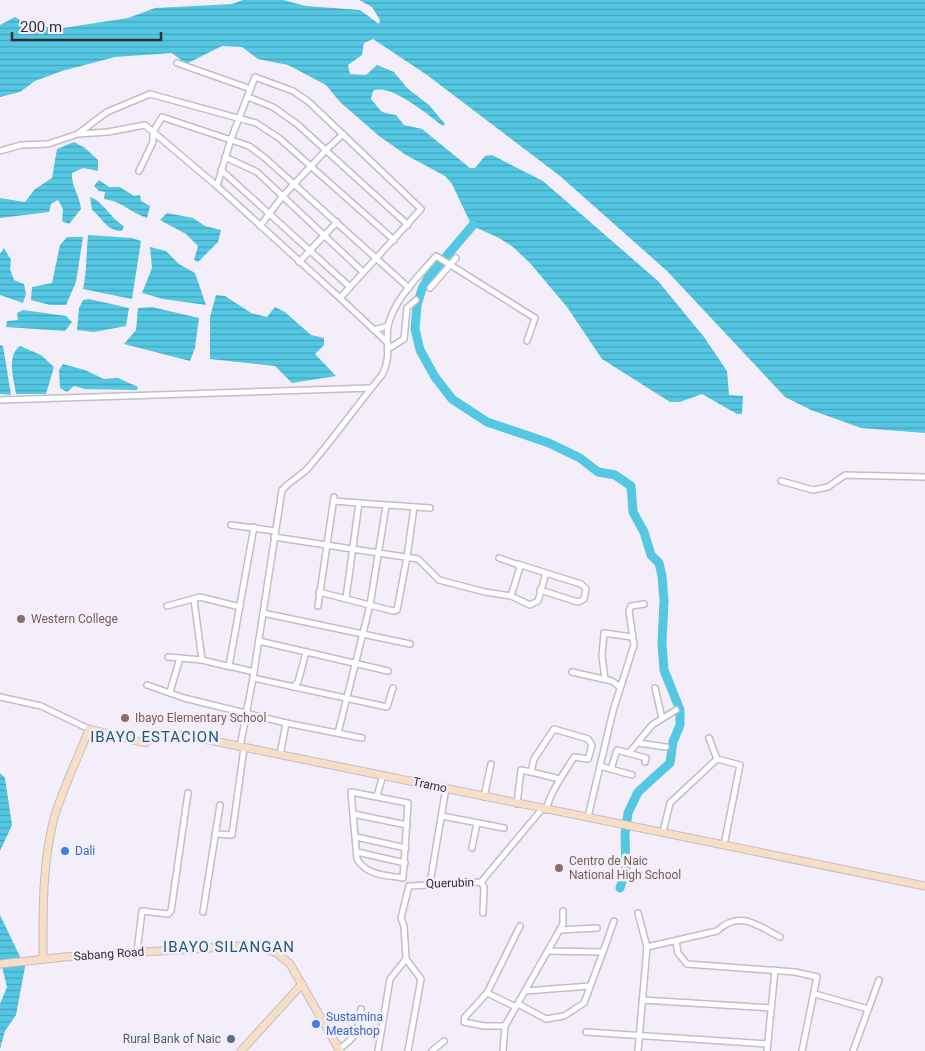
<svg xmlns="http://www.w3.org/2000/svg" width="925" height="1051" viewBox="0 0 925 1051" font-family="Roboto,sans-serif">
	<defs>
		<pattern id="water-rules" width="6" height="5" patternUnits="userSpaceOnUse" patternTransform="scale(1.25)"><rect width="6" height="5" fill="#54c8e3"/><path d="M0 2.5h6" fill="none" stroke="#46a3b9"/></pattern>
	</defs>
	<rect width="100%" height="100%" fill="#f4eefa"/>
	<!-- water -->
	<g fill="url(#water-rules)">
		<path d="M243,0H283L306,6L360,10L379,24L380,20L372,7L359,0H925V433L861,428L811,410L785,397L667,271L560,176L427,75L373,39L364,43L362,55L348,65L350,74L366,75L377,65L394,72L407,88L429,105L445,124L443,126C429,116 390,82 373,91L371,99C383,113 379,112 396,115L404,125L422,129L470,168H475L485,156L492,155L543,181L658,281L704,337L727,371L729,395L743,396L742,414H737L702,394L680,402H670L602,359L567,307L530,263L513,247L499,238L477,228L470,222L452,184L445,176L406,155L379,136L340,102L326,85L288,65L258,59L242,47L222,46L186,64L172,53L115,57L62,71L35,81L20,92L0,97V25L15,17L29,26L63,28L128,18L155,8L232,4Z"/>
		<path d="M74,142L85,148L98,160V171L83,168L72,173C71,186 80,196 81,209L69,224L62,221L63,209L58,200L51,204L49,212L0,218V198L25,202L35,189L52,178L57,149Z"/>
		<path d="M99,180L109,187H120L134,196L140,195L141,201L150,206L147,218C129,212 124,202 104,199L105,192L99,191L94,186Z"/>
		<path d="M90,197C103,201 110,218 124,226L122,231C106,231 103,218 92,210Z"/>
		<path d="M167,213L193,218L205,226L221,230L218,242L198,262L194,260L198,246L186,234L160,220Z"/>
		<path d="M88,235L132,238L141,241L132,299L83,289C87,271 86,254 88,235Z"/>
		<path d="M67,237H83L76,282L66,305H50L31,300L32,287L52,283L60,245Z"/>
		<path d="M150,247L166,251L179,264L195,273L206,305L163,299L142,293L152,268Z"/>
		<path d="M4,248L11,260L10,269L14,280L24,284L26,294L23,303L0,295V254Z"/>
		<path d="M216,295L225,296L251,313L267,317L275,307L285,312L311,335L324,338V345L315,354L336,376L292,383L275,366L210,359V317Z"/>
		<path d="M89,299L129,308L126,326L94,332L77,330L79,308L83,300Z"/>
		<path d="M152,307L199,318L195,348L190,361L124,344L136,330L138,308Z"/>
		<path d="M23,310L66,316L72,322L65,331L6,327L7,321L18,320L17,313Z"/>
		<path d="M0,345L3,346L11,395L0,394Z"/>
		<path d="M20,346L41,355L54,367L46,394H16C14,379 6,356 20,346Z"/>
		<path d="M63,364L85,370L104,379L118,378L138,387L137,390L85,389L74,386L67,392L60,388L59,370Z"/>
		<path d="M0,773L5,778L12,825L0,851Z"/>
		<path d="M0,915L25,967L16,1015L5,1031L0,1049V1004L7,987L0,959Z"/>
	</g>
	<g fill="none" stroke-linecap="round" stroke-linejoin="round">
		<!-- river -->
		<path stroke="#54c8e3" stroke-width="9" d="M473,225L428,278L422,289L417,305L415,329L420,350L435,377L452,399L487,422L549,443L580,458L598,472L615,475L631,486L633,512L644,532L651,555L659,563L662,576L664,600L662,643L664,670L680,710V725L673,742L670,763L638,792L628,813L625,835L626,868L620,888"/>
		<defs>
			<g id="street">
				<path d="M177,63L251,89"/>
				<path d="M248,97L273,107L297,124L408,225"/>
				<path d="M79,133L107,112L150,94L256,123L279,138L394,240"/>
				<path d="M0,151L21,145L48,144L78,134L108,132L145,125L217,186L340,298"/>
				<path d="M225,157L257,172L363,272"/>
				<path d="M221,170L350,287"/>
				<path d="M139,171L153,142V132L162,117L249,146L265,158L409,288"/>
				<path d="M217,186L231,139L255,77L293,91L309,102L421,209L340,298L388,343"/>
				<path d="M260,226L282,197L326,150L343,134"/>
				<path d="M299,262L337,222"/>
				<path d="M430,288L456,258"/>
				<path d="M374,330L388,326"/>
				<path d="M388,349L404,339L407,308L416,300"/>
				<path d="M0,400L371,388"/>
				<path d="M781,481L813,490L828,487L845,475L925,477"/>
				<path d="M334,501L359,503L346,598"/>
				<path d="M359,503L430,508"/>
				<path d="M231,525L275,531"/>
				<path d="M274,537L418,559L439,580L485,592L511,596L530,605L538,601L546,573L581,584L586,589L584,599L578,602L540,590"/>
				<path d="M499,558L516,564L520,567L511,596"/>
				<path d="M518,564L546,573"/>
				<path d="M319,592L393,611L397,610L407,557L414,507"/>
				<path d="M194,600L202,660L231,667"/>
				<path d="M167,606L200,597L240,607"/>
				<path d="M318,606L334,497"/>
				<path d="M263,613L410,644"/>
				<path d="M259,641L388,671"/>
				<path d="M168,657L202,660"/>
				<path d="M254,672L229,666L254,527"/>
				<path d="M572,672L612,681L620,687"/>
				<path d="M253,678L387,707L393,688"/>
				<path d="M605,679L602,656L604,633L632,637"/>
				<path d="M147,685L184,698L286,723L362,738"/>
				<path d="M293,687L298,682L306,652"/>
				<path d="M655,688L662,718"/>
				<path d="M170,692L180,658"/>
				<path d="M0,697L41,706L89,729"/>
				<path d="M338,733L370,605L386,506"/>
				<path d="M638,743L666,747"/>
				<path d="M240,747L253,678L282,490C290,481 301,476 309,467C334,438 357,405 382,375C392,356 385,344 388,326C394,299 419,276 436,256L535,318L527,341"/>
				<path d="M629,753L652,725L676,710"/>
				<path d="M280,755L286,723"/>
				<path d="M717,759L740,765L724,845"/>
				<path d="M600,766L632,775"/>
				<path d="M611,769L617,750L646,758L645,762"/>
				<path d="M351,792L408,803L403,878C386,875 367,876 357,859Z"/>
				<path d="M377,796L383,775"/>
				<path d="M484,797L491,764"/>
				<path d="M517,804L521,770L531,772"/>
				<path d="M546,810C551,791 563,775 574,757L588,759L592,745L588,739L554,729L534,759L531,772L560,779"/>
				<path d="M353,814L407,825"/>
				<path d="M442,816L504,828"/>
				<path d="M588,817L613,711L634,645L629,611L631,606L644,604"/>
				<path d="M663,832L670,803L717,759L709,738"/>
				<path d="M215,834L232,835L244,748"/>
				<path d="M356,837L406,848"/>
				<path d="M472,848L477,823"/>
				<path d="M357,852L405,863"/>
				<path d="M481,882L484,887L483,913"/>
				<path d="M430,883L446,788"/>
				<path d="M203,912L220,805"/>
				<path d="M560,930L597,928"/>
				<path d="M676,941L678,953L687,964L795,972L817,977L802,1051"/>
				<path d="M647,947L717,931C739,910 757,925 780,937"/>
				<path d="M137,952L142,911L168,914L171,911L188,793"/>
				<path d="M603,952L614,921"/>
				<path d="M406,959L421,979L408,1051"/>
				<path d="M525,991L590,986"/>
				<path d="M487,993L465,1017L464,1022L484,1026H505"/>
				<path d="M815,994L868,1009"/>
				<path d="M642,1000L771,1008"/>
				<path d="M518,1004L546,1019L564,1016L584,1003L603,952L548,951"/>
				<path d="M516,1007L487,993L520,926"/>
				<path d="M586,1032L768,1044"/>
				<path d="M339,1049C358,1036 358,1030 361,1009"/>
				<path d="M378,1051L390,979L406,959L404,926L401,918L409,886L481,882L542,809"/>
				<path d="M432,1051L444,1041"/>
				<path d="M503,1051L505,1026L563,924V911"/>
				<path d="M638,1051L647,947L638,913"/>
				<path d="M767,1051L775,970"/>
				<path d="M853,1051L879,980"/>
			</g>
			<g id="secondary">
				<path d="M43,959C43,912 42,865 54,818C63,788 78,758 89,729L145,743L158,735H184L925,886"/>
				<path d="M0,964L64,957L241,946L263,948L277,953L290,964L340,1051"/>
				<path d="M241,1051L302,984"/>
			</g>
		</defs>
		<!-- street casing -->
		<use href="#street" stroke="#c2bdc8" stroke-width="8"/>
		<!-- secondary casing -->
		<use href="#secondary" stroke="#c2bdc8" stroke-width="9"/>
		<!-- street -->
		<use href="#street" stroke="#fff" stroke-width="5"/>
		<!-- secondary -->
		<use href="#secondary" stroke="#f7dec5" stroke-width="7"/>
	</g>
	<!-- markers -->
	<g fill="#8d6e63" stroke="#f4eefa" stroke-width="2">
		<circle cx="21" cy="619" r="5"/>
		<circle cx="125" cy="718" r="5"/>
		<circle cx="559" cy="868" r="5"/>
	</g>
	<g fill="#3f7fe0" stroke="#f4eefa" stroke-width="2">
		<circle cx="65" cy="851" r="5"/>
		<circle cx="316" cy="1024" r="5"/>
	</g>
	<circle fill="#5c6f8a" stroke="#f4eefa" stroke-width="2" cx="231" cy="1039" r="5"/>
	<g text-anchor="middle" stroke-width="5" stroke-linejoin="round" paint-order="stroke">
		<!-- education labels -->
		<g font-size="12" fill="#785e54" stroke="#f4eefa" text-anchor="start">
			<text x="31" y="623">Western College</text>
			<text x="135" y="722">Ibayo Elementary School</text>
			<text x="569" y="865">Centro de Naic<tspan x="569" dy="14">National High School</tspan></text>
		</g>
		<!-- street labels -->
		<g font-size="12" fill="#323034" stroke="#f4eefa">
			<text transform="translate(430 785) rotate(12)" y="4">Tramo</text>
			<text transform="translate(450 883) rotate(-2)" y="4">Querubin</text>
			<text transform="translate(109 954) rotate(-4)" y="4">Sabang Road</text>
		</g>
		<!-- shop labels -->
		<g font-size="12" fill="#366cbe" stroke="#f4eefa" text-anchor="start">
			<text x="75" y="855">Dali</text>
			<text x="326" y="1021">Sustamina<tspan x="326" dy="14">Meatshop</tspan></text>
		</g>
		<!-- service labels -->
		<g font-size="12" fill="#4e5e75" stroke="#f4eefa" text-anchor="end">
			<text x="221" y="1043">Rural Bank of Naic</text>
		</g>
		<!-- quarter labels -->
		<g font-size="15" letter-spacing="1" fill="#1b5a79" stroke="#f4eefa">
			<text x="155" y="742">IBAYO ESTACION</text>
			<text x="229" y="952">IBAYO SILANGAN</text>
		</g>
	</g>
	<!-- scale -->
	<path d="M12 32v8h149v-8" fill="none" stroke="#323034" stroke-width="2.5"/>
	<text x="20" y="32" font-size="15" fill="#323034" stroke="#f4eefa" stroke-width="4" paint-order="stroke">200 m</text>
</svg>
